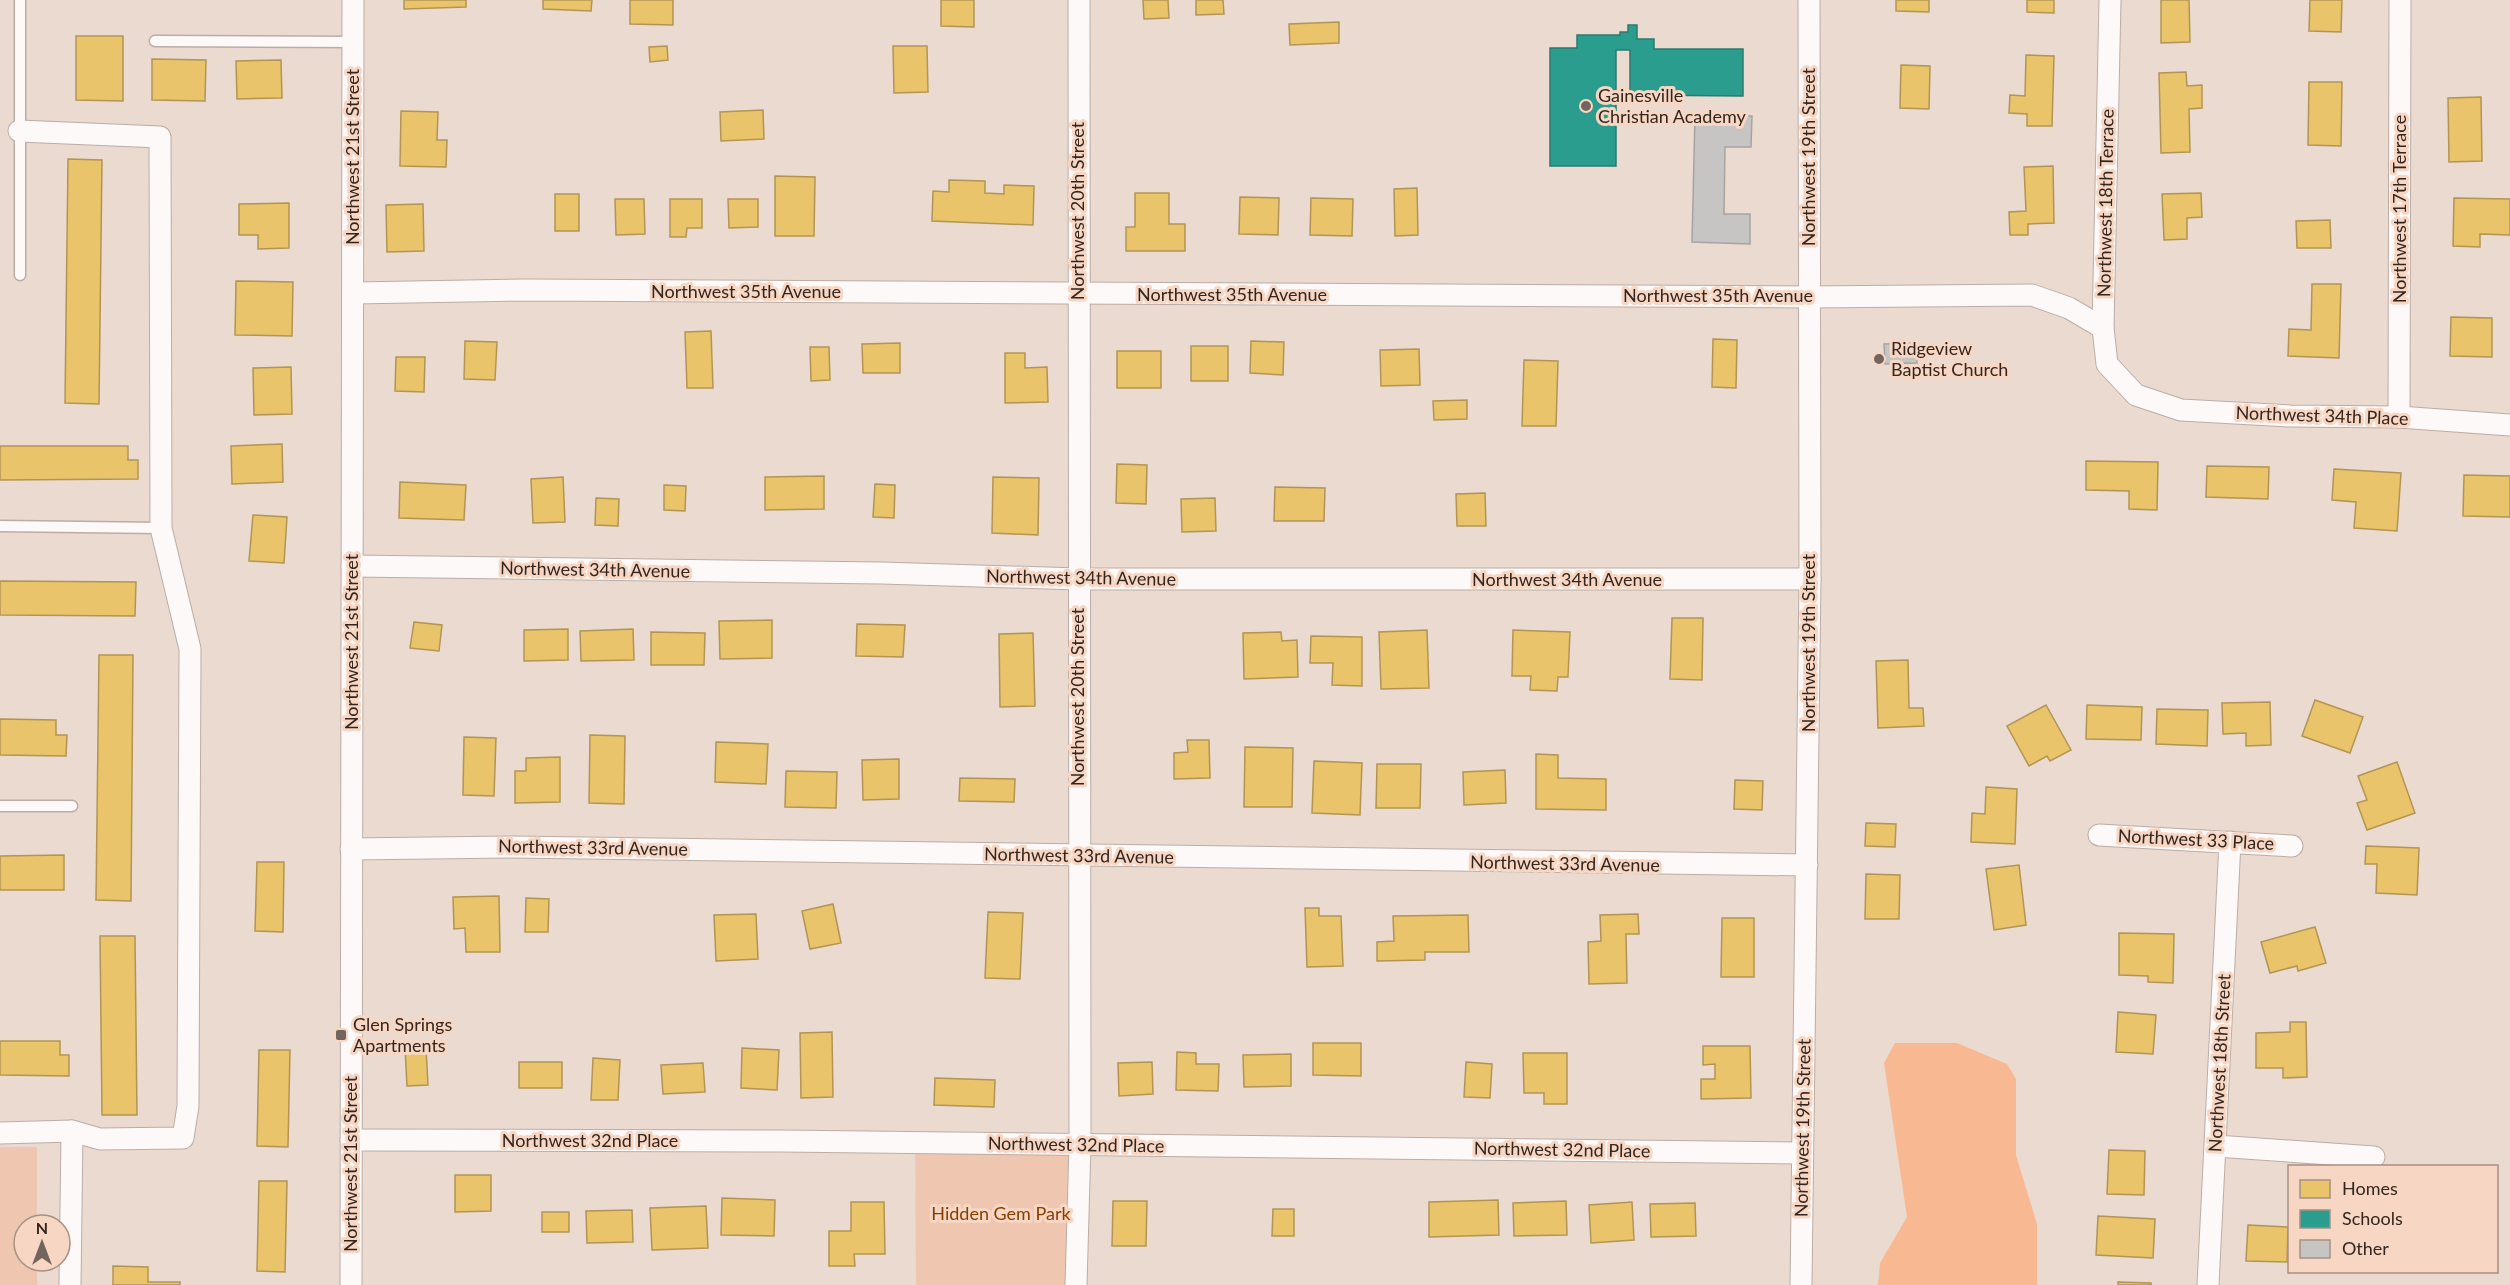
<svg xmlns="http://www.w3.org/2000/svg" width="2510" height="1285" viewBox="0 0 2510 1285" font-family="Lato,sans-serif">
	<rect width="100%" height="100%" fill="#ebdad0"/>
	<!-- green -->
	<g fill="#efc7b0">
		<path d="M915,1143L1080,1145L1076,1285H916Z"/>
		<path d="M0,1147H37V1225H24V1261H37V1285H0Z"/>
	</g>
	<!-- water -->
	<path fill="#f8b992" d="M1895,1043H1957L2007,1064L2016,1079V1155L2037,1224V1285H1878L1880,1263L1907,1217L1884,1063Z"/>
	<!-- homes -->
	<g fill="#e9c46a" stroke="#b29554" stroke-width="1.5">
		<path d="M404,0H466V7L404,9Z"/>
		<path d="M543,0H592L591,11L543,9Z"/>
		<path d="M630,0H673V25L630,24Z"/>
		<path d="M941,0H974V27L941,26Z"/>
		<path d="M1143,0H1168L1169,18L1144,19Z"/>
		<path d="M1196,0H1223L1224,14L1196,15Z"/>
		<path d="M1896,0H1929V12L1896,11Z"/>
		<path d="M2027,0H2054V13L2027,12Z"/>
		<path d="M2161,0H2189L2190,42L2161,43Z"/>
		<path d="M2310,0H2342L2341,32L2309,31Z"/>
		<path d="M1339,22V43L1290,45L1289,24Z"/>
		<path d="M76,36H123V101L76,100Z"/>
		<path d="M667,46L668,60L650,62L649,47Z"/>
		<path d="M893,46H927L928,92L894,93Z"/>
		<path d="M2026,55L2054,56L2052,126H2027V114L2009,113L2010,95L2025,96Z"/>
		<path d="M152,59L206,60L205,101L152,100Z"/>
		<path d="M281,60L282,98L237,99L236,61Z"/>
		<path d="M1901,65L1930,66L1929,109L1900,108Z"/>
		<path d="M2186,72L2187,86L2202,85V108L2189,109L2190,152L2161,153L2159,73Z"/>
		<path d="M2309,82H2342L2341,146L2308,145Z"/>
		<path d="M2481,97L2482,161L2449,162L2448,98Z"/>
		<path d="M763,110L764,139L721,141L720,112Z"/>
		<path d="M401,111L438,112L437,140H447L446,167L400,166Z"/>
		<path d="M68,159L102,160L99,404L65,403Z"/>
		<path d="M2053,166L2054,223L2028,224V235H2010L2009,212L2026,211L2024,167Z"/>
		<path d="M775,176L815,177L814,236H775Z"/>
		<path d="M949,180L985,181V193L1004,194V185L1034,186L1033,225L932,221L933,191L949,192Z"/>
		<path d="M1417,188L1418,235L1395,236L1394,189Z"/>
		<path d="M1135,193H1169V224H1185V251H1126V227H1135Z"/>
		<path d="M2201,193L2202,217L2187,218V239L2164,240L2162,194Z"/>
		<rect x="555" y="194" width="24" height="37"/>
		<path d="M1240,197L1279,198L1278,235L1239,234Z"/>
		<path d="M1311,198L1353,199L1352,236L1310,235Z"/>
		<path d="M2454,198L2510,199V235L2480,234V247L2453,246Z"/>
		<path d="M615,199H644L645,234L616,235Z"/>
		<path d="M670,199H702V228H687L686,237H670Z"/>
		<path d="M728,199H758V227L729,228Z"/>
		<path d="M289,203V248L258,249V235H239V204Z"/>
		<path d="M423,204L424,251L387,252L386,205Z"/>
		<path d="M2330,220L2331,248H2297L2296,221Z"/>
		<path d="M236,281L293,282L292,336L235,335Z"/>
		<path d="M2312,284H2341L2339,358L2288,356L2289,329L2311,330Z"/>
		<path d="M2451,317L2492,318V357L2450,356Z"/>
		<path d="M711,331L713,388H687L685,332Z"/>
		<path d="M1713,339L1737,340L1736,388L1712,387Z"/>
		<path d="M465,341L497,342L495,380L464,379Z"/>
		<path d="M1251,341L1284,342L1283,375L1250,373Z"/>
		<path d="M900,343V373H863L862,344Z"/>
		<rect x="1191" y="346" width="37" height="35"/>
		<path d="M810,347H829L830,380L811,381Z"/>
		<path d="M1419,349L1420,385L1381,386L1380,350Z"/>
		<rect x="1117" y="351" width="44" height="37"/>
		<path d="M1005,353H1025V368L1047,367L1048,402L1005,403Z"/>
		<path d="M396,357H425L424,392L395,391Z"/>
		<path d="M1524,360L1558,361L1556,426H1522Z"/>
		<path d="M291,367L292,414L254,415L253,368Z"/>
		<path d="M1467,400V419L1434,420L1433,401Z"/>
		<path d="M282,444L283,482L232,484L231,446Z"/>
		<path d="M0,446H128V460H138V479L0,480Z"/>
		<path d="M2086,461L2158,462L2157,510L2129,509V491L2086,490Z"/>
		<path d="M1117,464L1147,465L1146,504L1116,503Z"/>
		<path d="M2207,466L2269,467L2268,499L2206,497Z"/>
		<path d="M2334,469L2401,473L2397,531L2354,528L2356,502L2332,500Z"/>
		<path d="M2464,475L2510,476V517L2463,516Z"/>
		<path d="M824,476V509L765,510V477Z"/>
		<path d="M563,477L565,522L533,523L531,479Z"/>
		<path d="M993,477L1039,478L1038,535L992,533Z"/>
		<path d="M400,482L466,485L464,520L399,518Z"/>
		<path d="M875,484L895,485L894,518L873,517Z"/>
		<path d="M664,485L686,486L685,511L664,510Z"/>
		<path d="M1275,487L1325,488L1324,521H1274Z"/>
		<path d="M1485,493L1486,526H1457L1456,494Z"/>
		<path d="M596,498L619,499L618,526L595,525Z"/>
		<path d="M1215,498L1216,531L1182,532L1181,499Z"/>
		<path d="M253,515L287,517L284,563L249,561Z"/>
		<path d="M0,581L136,582L135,616L0,615Z"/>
		<path d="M1672,618H1703L1702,680L1670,679Z"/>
		<path d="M772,620V658L720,659L719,621Z"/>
		<path d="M414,622L442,625L439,651L410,648Z"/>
		<path d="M857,624L905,625L903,657L856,656Z"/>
		<path d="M568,629V660L524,661V630Z"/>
		<path d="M633,629L634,660L581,661L580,631Z"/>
		<path d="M1427,630L1429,688L1381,689L1379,632Z"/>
		<path d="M1513,630L1570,632L1568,677H1558L1557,691L1530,690L1531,676H1512Z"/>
		<path d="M651,632L705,633L704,665H651Z"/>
		<path d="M1281,632L1282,641L1297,640L1298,677L1244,679L1243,633Z"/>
		<path d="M1033,633L1035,706L1000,707L999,634Z"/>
		<path d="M1311,636L1362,637V686L1332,685L1333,663H1310Z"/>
		<path d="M99,655H133L131,901L96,900Z"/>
		<path d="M1908,660L1909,708H1923L1924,726L1878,728L1876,661Z"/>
		<path d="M2315,700L2363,717L2350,753L2302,736Z"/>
		<path d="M2270,702L2271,745L2246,746V733L2223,734L2222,703Z"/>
		<path d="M2046,705L2071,750L2050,761L2047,756L2029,766L2007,726Z"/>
		<path d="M2087,705L2142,707L2141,740L2086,739Z"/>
		<path d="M2157,709L2208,710L2207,746L2156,744Z"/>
		<path d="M0,719L56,720V735H67L66,756L0,755Z"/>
		<path d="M590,735L625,736L624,804L589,803Z"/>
		<path d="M464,737L496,738L494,796L463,795Z"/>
		<path d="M1187,740H1209L1210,778L1174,779V753L1188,752Z"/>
		<path d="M716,742L768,744L766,784L715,782Z"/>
		<path d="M1245,747L1293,748L1292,807H1244Z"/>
		<path d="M1536,754L1558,755V778L1606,779V810L1536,809Z"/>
		<path d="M560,757V802L515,803V771H526V758Z"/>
		<path d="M899,759V799L863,800L862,760Z"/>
		<path d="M1314,761L1362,763L1360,815L1312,813Z"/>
		<path d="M2397,762L2415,813L2367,830L2357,803L2367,800L2358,776Z"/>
		<path d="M1377,764H1421L1420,808H1376Z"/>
		<path d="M1505,770L1506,803L1464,805L1463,772Z"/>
		<path d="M786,771L837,772L836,808L785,807Z"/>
		<path d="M960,778L1015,779L1014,802L959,801Z"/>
		<path d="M1735,780L1763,781L1762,810L1734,809Z"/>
		<path d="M1986,787L2017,789L2015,844L1971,842L1972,813L1985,814Z"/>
		<path d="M1866,823L1896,824L1895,847L1865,846Z"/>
		<path d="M2366,846L2419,848L2417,895L2376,893L2377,864H2365Z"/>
		<path d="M64,855V890H0V856Z"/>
		<path d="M257,862H284L283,932L255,931Z"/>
		<path d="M2019,865L2026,925L1994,930L1986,869Z"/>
		<path d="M1866,874L1900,875L1899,919H1865Z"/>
		<path d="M499,896L500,952H466L465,928L454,929L453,897Z"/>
		<path d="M526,898L549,899L548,932H525Z"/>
		<path d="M833,904L841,943L810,949L802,911Z"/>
		<path d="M1305,908H1319V916H1341L1343,966L1307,967Z"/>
		<path d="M988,912L1023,913L1020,979L985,978Z"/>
		<path d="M756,914L758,959L716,961L714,915Z"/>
		<path d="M1638,914L1639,934H1626L1627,983L1589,984L1588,942L1601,941L1600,915Z"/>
		<path d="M1468,915L1469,952H1425V960L1377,961V942L1394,941L1393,916Z"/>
		<path d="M1722,918H1754V977H1721Z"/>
		<path d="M2315,927L2326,963L2298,971L2297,966L2270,973L2261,942Z"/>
		<path d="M2119,933L2174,934L2173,983L2148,982V976L2119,975Z"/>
		<path d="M100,936H135L137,1115H102Z"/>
		<path d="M2118,1012L2156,1015L2153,1054L2116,1052Z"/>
		<path d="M2290,1022H2306L2307,1077L2283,1078V1068H2256V1033L2290,1032Z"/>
		<path d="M832,1032L833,1097L801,1098L800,1033Z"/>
		<path d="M0,1041H60V1055H69V1076L0,1075Z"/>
		<path d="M1313,1043H1361V1076L1313,1075Z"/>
		<path d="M1703,1046H1750L1751,1098L1701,1099V1079H1715V1064L1703,1065Z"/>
		<path d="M426,1047L428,1085L407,1086L405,1048Z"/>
		<path d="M742,1048L779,1050L777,1090L741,1088Z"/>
		<path d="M259,1050H290L288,1147L257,1146Z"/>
		<path d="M1177,1052L1196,1053V1064H1219L1218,1091L1176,1090Z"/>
		<path d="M1523,1053H1567V1104H1544V1093H1524Z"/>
		<path d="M1291,1054V1086L1244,1087L1243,1055Z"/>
		<path d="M593,1058L620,1060L618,1100H591Z"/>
		<rect x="519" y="1062" width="43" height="26"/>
		<path d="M1152,1062L1153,1094L1119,1096L1118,1063Z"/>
		<path d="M1466,1062L1492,1064L1490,1098L1464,1097Z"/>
		<path d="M703,1063L705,1092L663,1094L661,1065Z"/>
		<path d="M935,1078L995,1080L994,1107L934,1105Z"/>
		<path d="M2109,1150L2145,1151L2144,1195L2107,1194Z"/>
		<path d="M455,1175H491V1211L455,1212Z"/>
		<path d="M259,1181H287L285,1272L257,1271Z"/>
		<path d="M722,1198L775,1200L774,1236L721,1235Z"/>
		<path d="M1498,1200L1499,1235L1429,1237V1202Z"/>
		<path d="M1113,1201H1147L1146,1246H1112Z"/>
		<path d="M1566,1201L1567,1235L1514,1236L1513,1203Z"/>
		<path d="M851,1202H884L885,1254H854L855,1266H829V1231H851Z"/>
		<path d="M1632,1202L1634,1240L1591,1243L1589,1205Z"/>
		<path d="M1695,1203L1696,1236L1651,1237L1650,1204Z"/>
		<path d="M706,1206L708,1248L652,1250L650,1208Z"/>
		<path d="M1273,1209H1294V1236H1272Z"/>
		<path d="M632,1210L633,1242L587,1243L586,1211Z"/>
		<rect x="542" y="1212" width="27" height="20"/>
		<path d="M2098,1216L2155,1219L2153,1258L2096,1255Z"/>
		<path d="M2248,1225L2288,1227L2287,1262L2246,1261Z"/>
		<path d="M113,1266L148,1267V1282H180V1285H113Z"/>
		<path d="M2118,1282L2151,1283V1285H2118Z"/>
	</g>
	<!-- schools -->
	<path fill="#2a9d8f" stroke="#2c796d" stroke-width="1.5" d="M1628,25H1637V39H1654V49H1743V96L1630,95V50H1616V166H1550V48H1577V35H1620V32H1628Z"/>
	<!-- building -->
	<g fill="#c6c5c3" stroke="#a6a4a2" stroke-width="1.5">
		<path d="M1695,115L1752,116L1751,147H1725L1724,214H1750V244L1692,242Z"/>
		<path d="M1917,343V363L1885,364L1884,344Z"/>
	</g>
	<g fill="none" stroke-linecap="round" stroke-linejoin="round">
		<defs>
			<g id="service">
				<path d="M20,0V275"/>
				<path d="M155,41L353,42"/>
				<path d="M0,526L161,528"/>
				<path d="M0,806H72"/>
			</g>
			<g id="minor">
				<path d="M2110,0L2103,328L2107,364L2136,395L2181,410L2290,416L2399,417L2510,425"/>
				<path d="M353,293L525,290L1808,297L2032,295L2069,308L2103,328"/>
				<path d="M2399,417L2400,0"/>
				<path d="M352,566L882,573L1078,579H1810"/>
				<path d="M2099,835L2292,846"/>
				<path d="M351,849L513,847L1807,865"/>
				<path d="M0,1133L72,1131L100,1139L183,1138L188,1106L190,649L161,528L160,137L19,131"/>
				<path d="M351,1140L781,1141L1801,1153"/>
				<path d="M2216,1146L2374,1157"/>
				<path d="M70,1285L72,1131"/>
				<path d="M351,1285L353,0"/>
				<path d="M1076,1285L1080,1145L1079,0"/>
				<path d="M1801,1285L1810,579L1809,0"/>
				<path d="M2208,1285L2230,842"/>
			</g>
		</defs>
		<!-- service casing -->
		<use href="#service" stroke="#bbada6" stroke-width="13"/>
		<!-- minor casing -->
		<use href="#minor" stroke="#bbada6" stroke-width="23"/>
		<!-- service -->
		<use href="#service" stroke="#fcf9f8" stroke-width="10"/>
		<!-- minor -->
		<use href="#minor" stroke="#fcf9f8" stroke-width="21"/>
	</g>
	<!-- markers -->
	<g fill="#73655d" stroke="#f7d7c4" stroke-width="2">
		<circle cx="1586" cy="106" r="6"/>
		<circle cx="1879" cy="359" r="6"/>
		<rect x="335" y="1029" width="12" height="12" rx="3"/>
	</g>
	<g text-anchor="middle" stroke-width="6" stroke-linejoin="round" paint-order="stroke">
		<!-- poi labels -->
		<g font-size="18" fill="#32261f" stroke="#f7d7c4" text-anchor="start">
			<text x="1598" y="102">Gainesville<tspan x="1598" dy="21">Christian Academy</tspan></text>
			<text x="1891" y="355">Ridgeview<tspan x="1891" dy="21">Baptist Church</tspan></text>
			<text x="353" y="1031">Glen Springs<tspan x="353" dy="21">Apartments</tspan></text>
		</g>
		<!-- street labels -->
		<g font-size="18" fill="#32261f" stroke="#f7d7c4">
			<text transform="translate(353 157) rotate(-90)" y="6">Northwest 21st Street</text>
			<text transform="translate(1809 157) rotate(-90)" y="6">Northwest 19th Street</text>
			<text transform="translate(2106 203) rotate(-89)" y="6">Northwest 18th Terrace</text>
			<text transform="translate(2400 209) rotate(-90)" y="6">Northwest 17th Terrace</text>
			<text transform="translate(1078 211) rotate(-90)" y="6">Northwest 20th Street</text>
			<text x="746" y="298">Northwest 35th Avenue</text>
			<text x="1232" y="301">Northwest 35th Avenue</text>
			<text x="1718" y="302">Northwest 35th Avenue</text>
			<text transform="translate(2322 416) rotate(2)" y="6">Northwest 34th Place</text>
			<text transform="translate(595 570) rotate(1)" y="6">Northwest 34th Avenue</text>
			<text transform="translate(1081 578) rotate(1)" y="6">Northwest 34th Avenue</text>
			<text x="1567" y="586">Northwest 34th Avenue</text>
			<text transform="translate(352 642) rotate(-90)" y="6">Northwest 21st Street</text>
			<text transform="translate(1809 643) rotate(-90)" y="6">Northwest 19th Street</text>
			<text transform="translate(1078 697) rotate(-90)" y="6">Northwest 20th Street</text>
			<text transform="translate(2196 840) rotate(3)" y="6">Northwest 33 Place</text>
			<text transform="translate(593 848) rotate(1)" y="6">Northwest 33rd Avenue</text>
			<text transform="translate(1079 856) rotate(1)" y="6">Northwest 33rd Avenue</text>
			<text transform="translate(1565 864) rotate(1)" y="6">Northwest 33rd Avenue</text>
			<text transform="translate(2220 1063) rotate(-87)" y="6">Northwest 18th Street</text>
			<text transform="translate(1803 1128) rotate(-89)" y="6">Northwest 19th Street</text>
			<text x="590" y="1147">Northwest 32nd Place</text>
			<text transform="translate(1076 1145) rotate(1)" y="6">Northwest 32nd Place</text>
			<text transform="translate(1562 1150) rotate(1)" y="6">Northwest 32nd Place</text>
			<text transform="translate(351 1164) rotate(-90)" y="6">Northwest 21st Street</text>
		</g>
		<!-- park labels -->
		<g font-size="18" fill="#873e00" stroke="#f7d7c4">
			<text x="1001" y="1220">Hidden Gem Park</text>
		</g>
	</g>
	<!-- legend -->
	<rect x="2288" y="1165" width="210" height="108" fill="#f7d7c4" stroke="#a89082" stroke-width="1.5"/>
	<rect x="2300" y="1180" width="30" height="18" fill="#e9c46a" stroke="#a89082" stroke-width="1.5"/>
	<text x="2342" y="1195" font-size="18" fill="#32261f">Homes</text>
	<rect x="2300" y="1210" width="30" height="18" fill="#2a9d8f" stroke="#a89082" stroke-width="1.5"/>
	<text x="2342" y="1225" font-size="18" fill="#32261f">Schools</text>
	<rect x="2300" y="1240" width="30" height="18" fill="#c6c5c3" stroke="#a89082" stroke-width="1.5"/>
	<text x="2342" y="1255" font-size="18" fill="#32261f">Other</text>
	<!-- north arrow -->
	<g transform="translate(42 1243)"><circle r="28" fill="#f7d7c4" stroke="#a89082" stroke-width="1.5"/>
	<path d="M0-4.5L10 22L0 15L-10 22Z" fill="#73655d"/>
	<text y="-9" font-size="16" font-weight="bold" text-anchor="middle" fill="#32261f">N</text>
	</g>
</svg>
